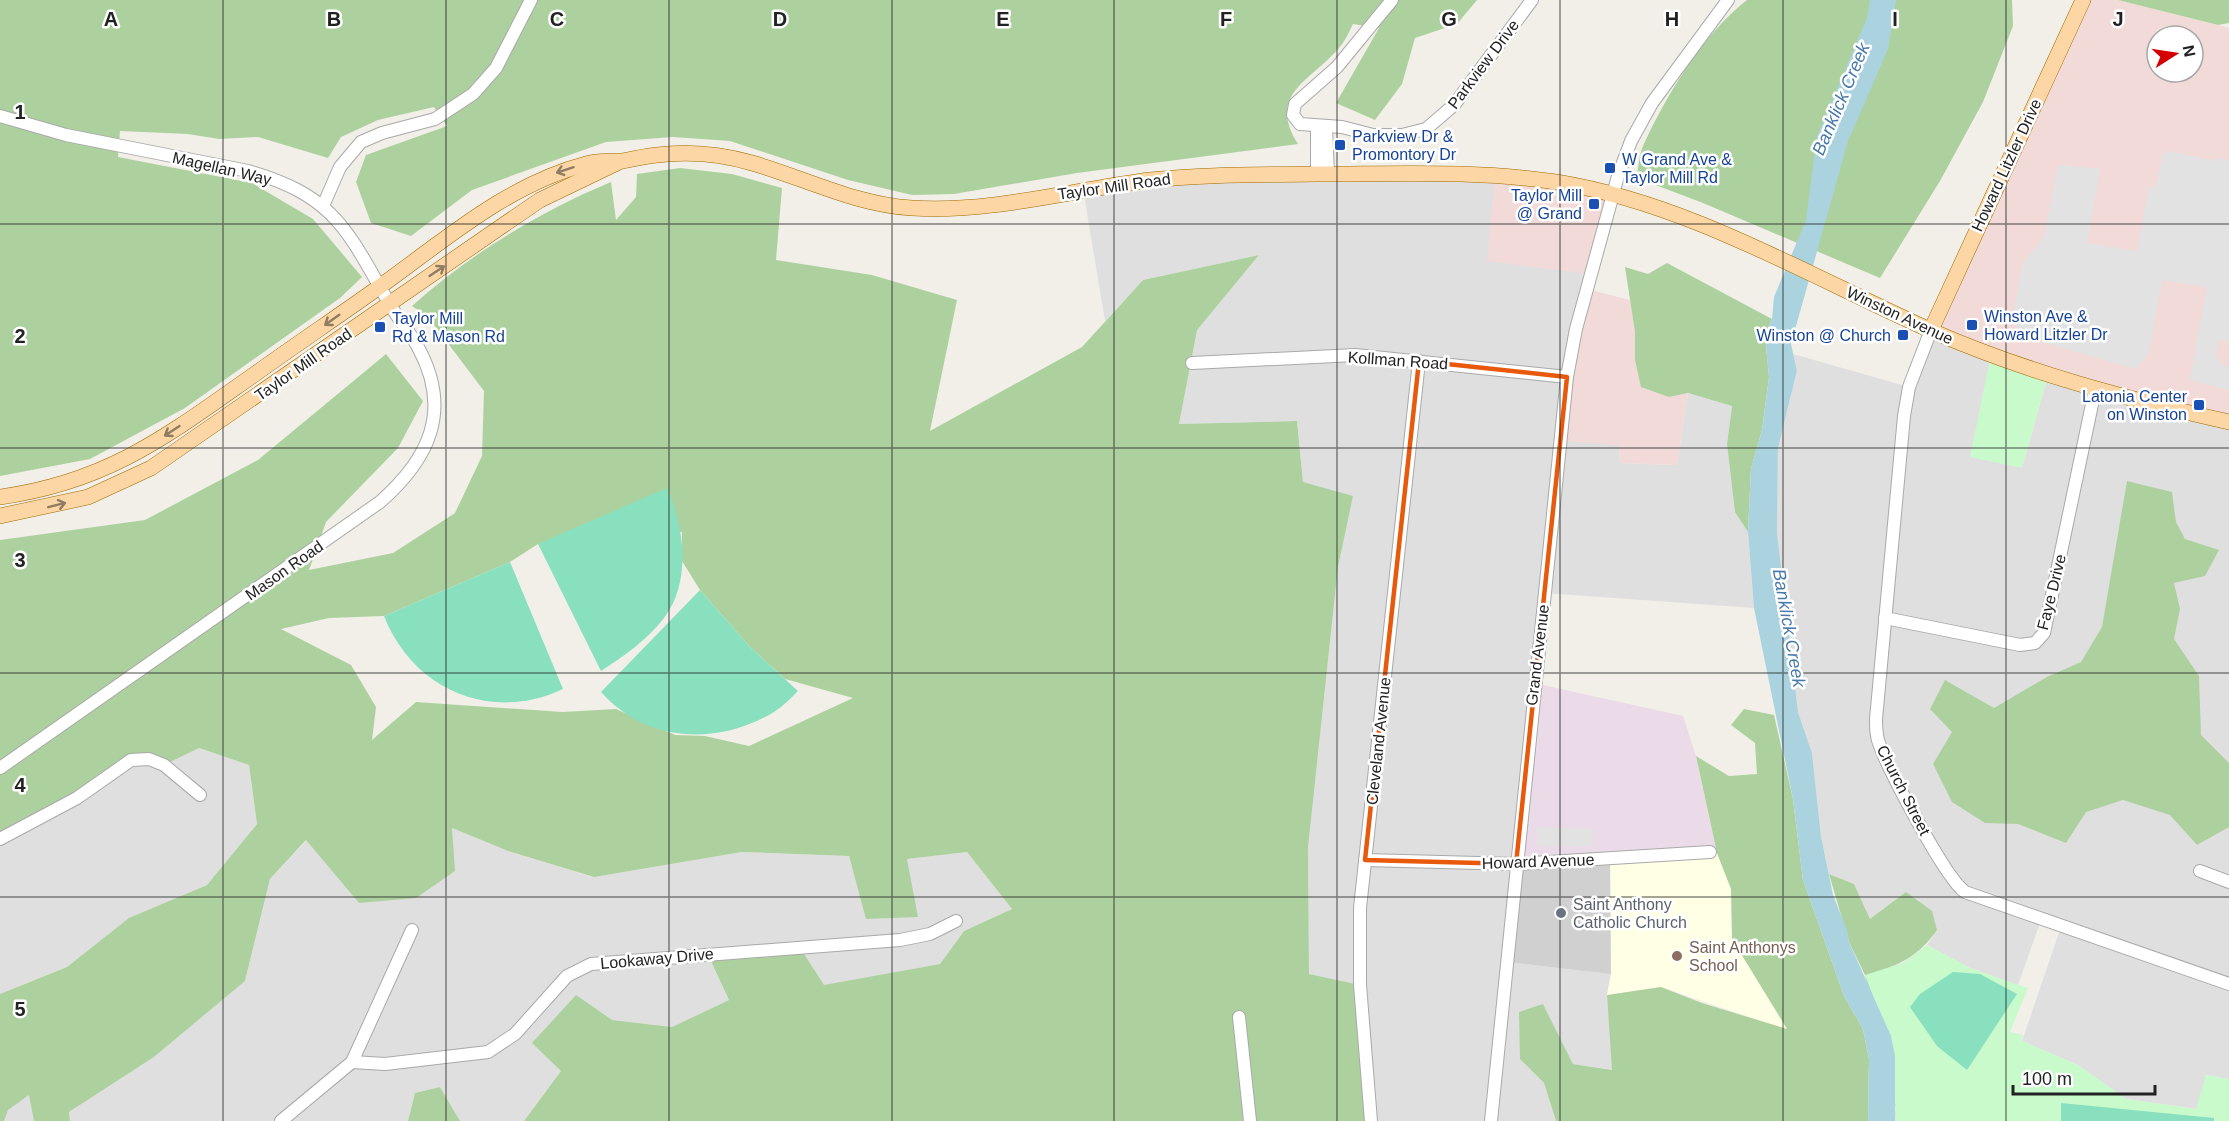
<svg xmlns="http://www.w3.org/2000/svg" width="2229" height="1121" viewBox="0 0 2229 1121" font-family="Helvetica,sans-serif">
	<rect width="100%" height="100%" fill="#f2efe9"/>
	<!-- residential -->
	<g fill="#e0dfdf">
		<path d="M1495,177L1591,274L1576,329L1619,445L1620,463L1677,465L1688,393L1732,406L1727,444L1735,511L1748,532L1754,608L1545,593L1507,962L1611,974L1607,995L1613,1070L1573,1064L1543,1004L1520,1059L1544,1083L1556,1121H1371L1360,985L1309,975L1308,848L1338,567L1352,497L1303,482L1297,421L1179,424L1196,330L1259,255L1143,280L1105,321L1083,189L1132,182Z"/>
		<path d="M1931,330L1991,354L2022,468L2048,375L2229,422V1079L2206,1075L2197,1109L2126,1099L2078,1065L2022,1041L2061,927L2041,920L2018,985L1970,968L1927,945L1937,930L1870,919L1854,884L1829,874L1821,836L1812,753L1798,712L1777,532L1778,448L1797,371L1793,354L1909,387Z"/>
		<path d="M199,748L249,765L257,824L207,885L130,918L67,967L0,994V839L131,760L164,765Z"/>
		<path d="M452,828L508,851L593,877L742,852L849,856L867,919L907,859L967,852L1012,909L964,931L940,964L824,986L799,947L707,954L729,1000L672,1027L612,1020L561,1071L524,1121H460L440,1087L415,1093L408,1121H70L69,1112L154,1057L245,981L270,879L307,840Z"/>
		<path d="M30,1094L34,1121H4L7,1110Z"/>
	</g>
	<!-- commercial -->
	<g fill="#f2dad9" fill-rule="evenodd">
		<path d="M2083,0H2118L2229,28V422L2140,402L1931,330ZM2157,36H2193V72H2157Z"/>
		<path d="M1495,177L1614,195L1591,274L1487,261Z"/>
		<path d="M1587,289L1630,300L1635,332V360L1669,397L1688,393L1677,465L1620,463L1619,445L1561,441Z"/>
	</g>
	<!-- industrial -->
	<path fill="#ebdbe8" d="M1534,683L1683,716L1696,756L1717,853L1516,864Z"/>
	<!-- education -->
	<path fill="#ffffe5" d="M1710,852L1717,853L1731,889L1732,939L1788,1030L1661,987L1607,995L1611,974L1610,858Z"/>
	<!-- religious -->
	<path fill="#d0d0d0" d="M1610,858L1611,974L1507,962L1516,864Z"/>
	<!-- forest -->
	<g fill="#add19e" fill-rule="evenodd">
		<path d="M0,0H1477L1457,24L1415,38L1402,84L1375,120L1336,103L1379,28L1353,24C1349,32 1345,41 1339,48C1311,81 1266,94 1298,144L1077,173L954,194L912,195L848,180L730,141L673,137L606,142L472,190L411,236L371,223L356,182L366,155L447,126L434,107L378,120L341,137L328,158L258,137L219,139L188,134L120,131L118,157L252,183L313,219L362,277L340,298L185,408L90,459L0,476Z"/>
		<path d="M1747,0H2012L2013,26L1983,102L1940,181L1880,278L1703,203L1637,178C1638,168 1639,156 1643,146C1665,97 1704,33 1747,0Z"/>
		<path d="M2118,0H2229V23L2218,25Z"/>
		<path d="M680,168L732,174L782,188L776,260L872,275L957,300L930,431L1082,347L1143,280L1259,255L1197,330L1179,424L1297,421L1303,482L1353,496L1338,567L1308,848L1309,974L1360,985L1371,1121H524L561,1071L532,1043L576,995L612,1020L672,1027L729,1000L707,953L799,946L824,985L940,964L964,931L1012,909L967,852L907,859L918,917L866,919L849,856L742,852L594,877L508,851L452,828L455,871L416,898L359,903L306,840L270,879L245,981L154,1057L69,1112L70,1121H34L29,1095L8,1110L4,1121H0V994L67,967L129,918L207,885L257,824L249,765L199,748L164,765L140,759L0,839V540L145,520L258,460L386,354L423,401L398,448L326,522L309,570L393,553L455,513L482,456L484,391L428,317L412,306C470,254 539,212 611,182L616,220L636,197L637,174ZM682,532V561L700,590L750,647L785,679L853,698L749,746L705,736L675,735L616,709L563,712L416,702L372,740L376,707L351,665L281,629L329,618L384,616L510,562L538,544Z"/>
		<path d="M1667,263L1772,319L1765,335L1769,377L1762,430L1751,469L1748,532L1735,512L1727,444L1732,406L1688,393L1669,397L1641,387L1635,360V332L1625,267L1648,274Z"/>
		<path d="M2127,481L2172,492L2176,522L2185,539L2219,550L2205,576L2174,583L2180,609L2174,639L2199,676L2201,735L2229,763V827L2197,845L2170,815L2123,800L2086,812L2066,843L2018,824L1985,823L1952,802L1933,764L1952,732L1930,709L1945,680L1994,708L2047,677L2081,662L2102,627Z"/>
		<path d="M1744,709L1774,715L1793,799L1803,880L1844,996L1863,1029L1869,1059L1868,1121H1556L1544,1083L1520,1059L1519,1012L1543,1004L1573,1064L1612,1070L1607,995L1661,987L1702,1003L1787,1029L1732,939L1731,889L1717,853L1696,756L1729,776L1757,774L1755,743L1731,725Z"/>
		<path d="M1829,874L1854,884L1870,919L1906,892L1932,911L1937,930C1923,950 1908,961 1885,969L1910,1007L1895,1121L1896,1108L1865,975L1849,942Z"/>
		<path d="M440,1087L460,1121H408L415,1093Z"/>
	</g>
	<!-- park -->
	<g fill="#c8facc">
		<path d="M1991,354L2048,375L2022,468L1970,457Z"/>
		<path d="M1927,945L1970,968L2028,988L2010,1032L2023,1035L2022,1041L2078,1065L2126,1099L2196,1109L2206,1075L2229,1079V1121H1895L1896,1108L1875,1002L1865,975L1903,963Z"/>
	</g>
	<!-- pitch -->
	<g fill="#88e0be">
		<path d="M667,488C684,527 692,581 664,618C647,640 624,656 601,671L538,544Z"/>
		<path d="M510,562L563,689C491,723 413,690 384,616Z"/>
		<path d="M700,590L750,647L798,691C791,698 783,706 774,712C717,746 647,743 601,692Z"/>
		<path d="M1953,972L1980,974L2017,994L1967,1070L1937,1046L1910,1007L1920,994Z"/>
		<path d="M2061,1103L2214,1118V1121H2061Z"/>
	</g>
	<!-- parking -->
	<g fill="#e2e2e2">
		<path d="M2168,151L2216,161L2217,158L2229,160V341L2219,340L2216,356L2222,365L2229,367V390L2190,380L2207,287L2162,280L2149,352L2136,369L2021,336L2012,317L2023,263L2044,237L2058,165L2100,169L2087,243L2137,251L2149,186L2156,188L2162,156Z"/>
		<path d="M1537,827L1593,829V847L1537,845Z"/>
	</g>
	<!-- water -->
	<path fill="#aad3df" d="M1870,0H1896L1888,49L1848,141L1791,344L1797,371L1778,448L1777,532L1798,712L1812,753L1821,836L1833,895L1847,930L1849,942L1891,1036L1895,1056V1121H1868L1869,1059L1863,1029L1844,996L1803,880L1793,799L1754,608L1748,532L1751,469L1762,430L1769,377L1765,335L1772,319L1774,297L1806,220L1817,136L1867,18Z"/>
	<g fill="none" stroke-linecap="round" stroke-linejoin="round">
		<defs>
			<g id="minor">
				<path d="M1392,0L1337,67L1295,104L1293,115L1300,124L1342,127L1373,135H1402L1426,129L1454,105L1532,0"/>
				<path d="M0,116L66,135L248,171C335,196 347,230 389,303C398,319 411,333 419,349C452,411 429,459 380,502L0,768"/>
				<path d="M1317,127V174"/>
				<path d="M1326,127L1328,174"/>
				<path d="M323,206L340,167L361,142L382,133L435,119L473,94L496,68L531,0"/>
				<path d="M1931,330L1909,387L1904,416L1876,719C1876,728 1876,737 1880,746C1890,772 1945,878 1965,892L2229,984"/>
				<path d="M1192,363L1355,355L1567,377"/>
				<path d="M1885,618L2020,645L2035,643L2044,633L2095,390"/>
				<path d="M0,839L77,798L131,760L149,759L164,765L200,795"/>
				<path d="M1365,860L1516,864L1710,852"/>
				<path d="M2200,871L2229,882"/>
				<path d="M1239,1017L1250,1121"/>
				<path d="M352,1062L385,1064L488,1052L515,1034L567,976L591,964L900,940L930,934L956,921"/>
				<path d="M281,1121L352,1062L412,930"/>
				<path d="M1371,1121L1360,985V908L1419,361"/>
				<path d="M1491,1121L1567,377L1576,329L1618,176L1631,141L1652,103L1728,0"/>
			</g>
			<g id="major">
				<path d="M1931,330L2083,0"/>
				<path d="M0,497C109,482 168,435 255,374C297,344 340,315 382,285C446,239 509,184 586,164C599,160 609,162 622,161C634,159 645,156 657,155C689,151 721,154 752,163C805,178 856,205 912,208C991,213 1072,190 1150,180C1206,174 1261,175 1317,174C1396,174 1477,170 1556,182C1688,203 1811,277 1932,331C2028,373 2127,399 2229,422"/>
				<path d="M0,516L88,497L151,468L518,215L540,200L619,162"/>
			</g>
		</defs>
		<!-- minor casing -->
		<use href="#minor" stroke="#a9a9a9" stroke-width="14"/>
		<!-- major casing -->
		<use href="#major" stroke="#a06b00" stroke-width="16"/>
		<!-- minor -->
		<use href="#minor" stroke="#fff" stroke-width="12"/>
		<!-- major -->
		<use href="#major" stroke="#fcd6a4" stroke-width="15"/>
	</g>
	<!-- one-way arrows -->
	<defs><path id="oneway-shaft" d="M-6 0H5M1.5-3L5.5 0L1.5 3" fill="none" stroke-width="1.6" stroke-linecap="round" stroke-linejoin="round" transform="scale(1.5)"/></defs>
	<g stroke="#8f7c63">
		<use href="#oneway-shaft" transform="translate(565 170) rotate(162)"/>
		<use href="#oneway-shaft" transform="translate(437 271) rotate(-34)"/>
		<use href="#oneway-shaft" transform="translate(332 320) rotate(145)"/>
		<use href="#oneway-shaft" transform="translate(172 431) rotate(147)"/>
		<use href="#oneway-shaft" transform="translate(57 505) rotate(-14)"/>
	</g>
	<!-- marked area -->
	<path fill="none" stroke="#e8590c" stroke-width="4.5" stroke-linejoin="round" d="M1419,361L1567,377L1516,864L1365,860Z"/>
	<!-- grid -->
	<path fill="none" stroke="#222" stroke-width="1.5" stroke-opacity="0.55" d="M223,0V1121M446,0V1121M669,0V1121M892,0V1121M1114,0V1121M1337,0V1121M1560,0V1121M1783,0V1121M2006,0V1121M0,224H2229M0,448H2229M0,673H2229M0,897H2229"/>
	<!-- markers -->
	<g fill="#1a4fb4" stroke="#fff" stroke-width="2">
		<rect x="1334" y="139" width="12" height="12" rx="3"/>
		<rect x="1604" y="162" width="12" height="12" rx="3"/>
		<rect x="1588" y="198" width="12" height="12" rx="3"/>
		<rect x="1966" y="319" width="12" height="12" rx="3"/>
		<rect x="374" y="321" width="12" height="12" rx="3"/>
		<rect x="1897" y="329" width="12" height="12" rx="3"/>
		<rect x="2193" y="399" width="12" height="12" rx="3"/>
	</g>
	<circle fill="#6b7280" stroke="#fff" stroke-width="2" cx="1561" cy="913" r="6"/>
	<circle fill="#8d6e63" stroke="#fff" stroke-width="2" cx="1677" cy="956" r="6"/>
	<g text-anchor="middle" stroke-width="5" stroke-linejoin="round" paint-order="stroke">
		<!-- street labels -->
		<g font-size="16" fill="#222" stroke="#fff">
			<text transform="translate(1483 64) rotate(-53)" y="6">Parkview Drive</text>
			<text transform="translate(2006 165) rotate(-65)" y="6">Howard Litzler Drive</text>
			<text transform="translate(222 168) rotate(13)" y="6">Magellan Way</text>
			<text transform="translate(1114 186) rotate(-8)" y="6">Taylor Mill Road</text>
			<text transform="translate(1900 315) rotate(25)" y="6">Winston Avenue</text>
			<text transform="translate(1398 360) rotate(4)" y="6">Kollman Road</text>
			<text transform="translate(303 364) rotate(-35)" y="6">Taylor Mill Road</text>
			<text transform="translate(284 570) rotate(-35)" y="6">Mason Road</text>
			<text transform="translate(2051 592) rotate(-76)" y="6">Faye Drive</text>
			<text transform="translate(1537 655) rotate(-83)" y="6">Grand Avenue</text>
			<text transform="translate(1378 741) rotate(-84)" y="6">Cleveland Avenue</text>
			<text transform="translate(1904 790) rotate(63)" y="6">Church Street</text>
			<text transform="translate(1538 861) rotate(-2)" y="6">Howard Avenue</text>
			<text transform="translate(657 958) rotate(-5)" y="6">Lookaway Drive</text>
		</g>
		<!-- transit labels -->
		<g font-size="16" fill="#164399" stroke="#fff" text-anchor="start">
			<text x="1352" y="142">Parkview Dr &amp;<tspan x="1352" dy="18">Promontory Dr</tspan></text>
			<text x="1622" y="165">W Grand Ave &amp;<tspan x="1622" dy="18">Taylor Mill Rd</tspan></text>
			<text x="1582" y="201" text-anchor="end">Taylor Mill<tspan x="1582" dy="18">@ Grand</tspan></text>
			<text x="1984" y="322">Winston Ave &amp;<tspan x="1984" dy="18">Howard Litzler Dr</tspan></text>
			<text x="392" y="324">Taylor Mill<tspan x="392" dy="18">Rd &amp; Mason Rd</tspan></text>
			<text x="1891" y="341" text-anchor="end">Winston @ Church</text>
			<text x="2187" y="402" text-anchor="end">Latonia Center<tspan x="2187" dy="18">on Winston</tspan></text>
		</g>
		<!-- worship labels -->
		<g font-size="16" fill="#5b616d" stroke="#fff" text-anchor="start">
			<text x="1573" y="910">Saint Anthony<tspan x="1573" dy="18">Catholic Church</tspan></text>
		</g>
		<!-- education labels -->
		<g font-size="16" fill="#785e54" stroke="#fff" text-anchor="start">
			<text x="1689" y="953">Saint Anthonys<tspan x="1689" dy="18">School</tspan></text>
		</g>
		<!-- water labels -->
		<g font-size="18" font-style="italic" fill="#4a7aab" stroke="#fff">
			<text transform="translate(1841 99) rotate(-67)" y="6">Banklick Creek</text>
			<text transform="translate(1789 628) rotate(80)" y="6">Banklick Creek</text>
		</g>
	</g>
	<g font-size="20" text-anchor="middle" font-weight="bold" fill="#222" stroke="#fff" stroke-width="5" stroke-linejoin="round" paint-order="stroke">
		<text x="111" y="26">A</text>
		<text x="334" y="26">B</text>
		<text x="557" y="26">C</text>
		<text x="780" y="26">D</text>
		<text x="1003" y="26">E</text>
		<text x="1226" y="26">F</text>
		<text x="1449" y="26">G</text>
		<text x="1672" y="26">H</text>
		<text x="1895" y="26">I</text>
		<text x="2118" y="26">J</text>
		<text x="20" y="119">1</text>
		<text x="20" y="343">2</text>
		<text x="20" y="567">3</text>
		<text x="20" y="792">4</text>
		<text x="20" y="1016">5</text>
	</g>
	<!-- north arrow -->
	<g transform="translate(2175 54) rotate(78)"><circle r="28" fill="#ffffff" stroke="#a7a7a7" stroke-width="1.5"/>
	<path d="M0-4.5L10 22L0 15L-10 22Z" fill="#d40000"/>
	<text y="-9" font-size="16" font-weight="bold" text-anchor="middle" fill="#222222">N</text>
	</g>
	<!-- scale -->
	<path d="M2013 1085v9h142v-9" fill="none" stroke="#222222" stroke-width="3"/>
	<text x="2022" y="1085" font-size="18" fill="#222222" stroke="#ffffff" stroke-width="4.5" paint-order="stroke">100 m</text>
</svg>
